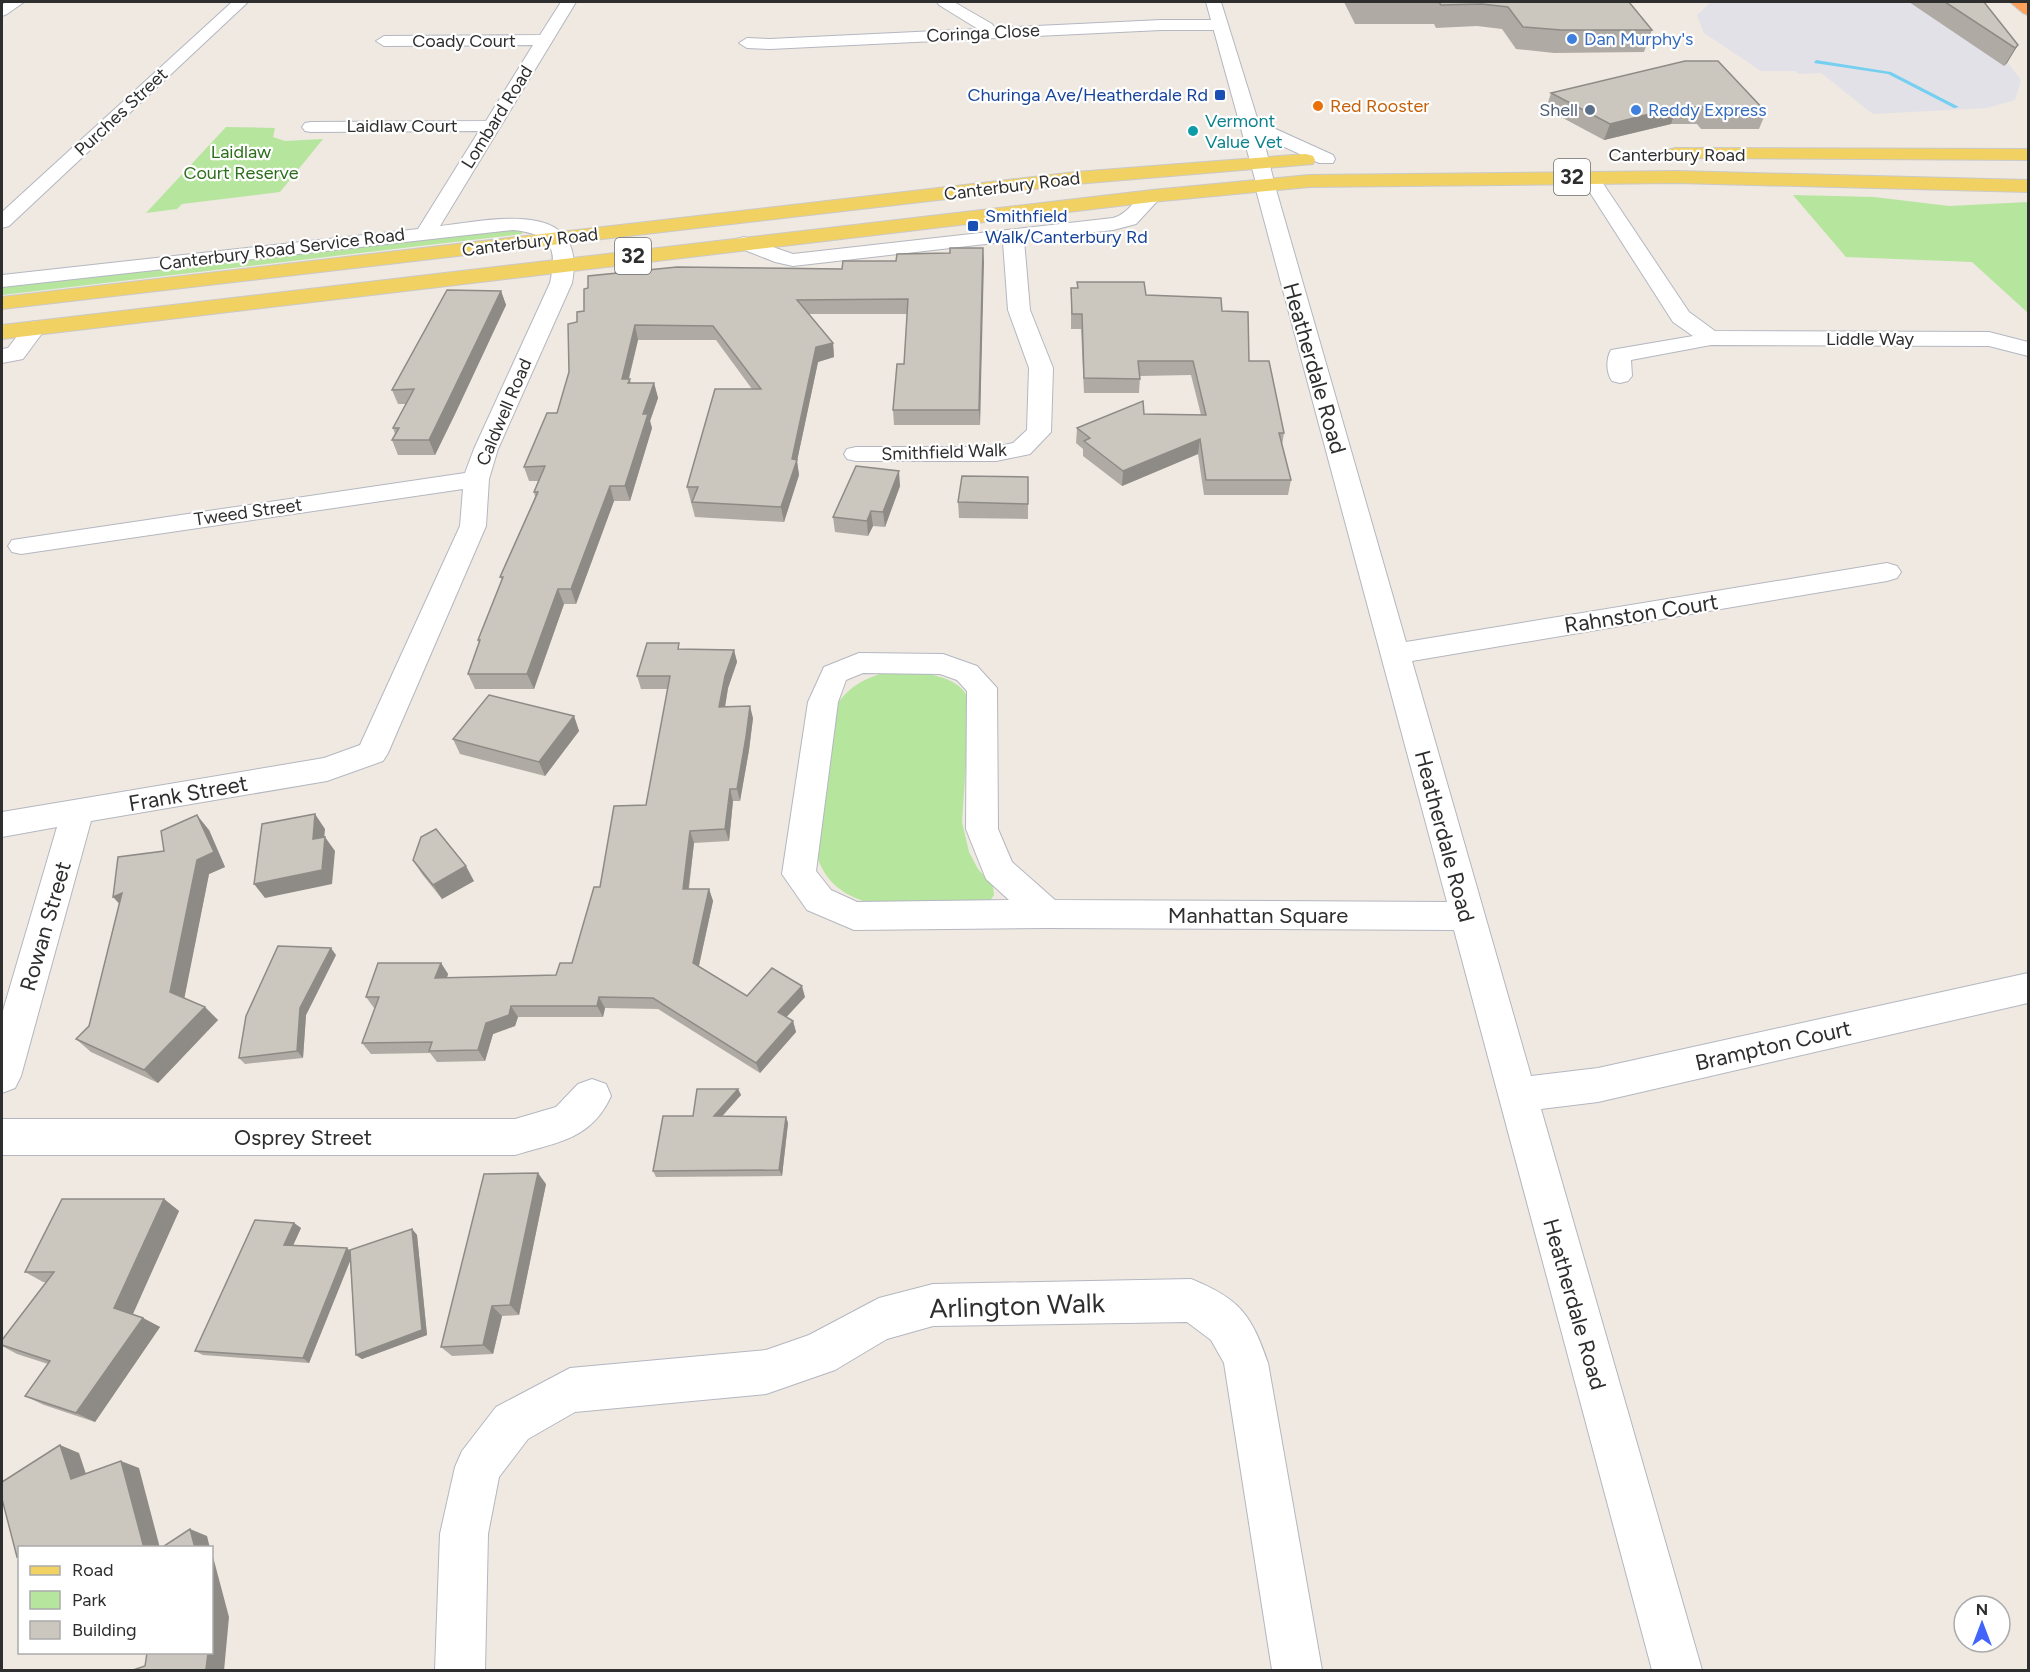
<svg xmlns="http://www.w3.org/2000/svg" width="2030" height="1672" viewBox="0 0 2030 1672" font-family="Figtree,sans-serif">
	<rect width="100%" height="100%" fill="#efe9e1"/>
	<!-- industrial -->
	<path fill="#e3e1e8" d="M1711,2H1961L2021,80L2015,100L1987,108L1873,114L1821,73L1799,74L1795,71H1761L1704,33L1697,15Z"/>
	<!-- green -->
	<g fill="#b6e59e">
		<path d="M226,127L275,128L273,137L285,141L323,139L280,192L182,204L177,209L146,213Z"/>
		<path d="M1793,195L1874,197L1949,206L2028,202V313L1972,262L1846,257Z"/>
		<path d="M508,229L523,231L522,234L2,295V286Z"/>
		<path d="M891,671C917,672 965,673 970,705L962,822L969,852L978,869L993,886L994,895L989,902L870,903C844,896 825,882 817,856L837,704C852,684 867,677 891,671Z"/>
	</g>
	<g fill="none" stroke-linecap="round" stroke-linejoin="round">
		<!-- stream -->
		<path fill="#75cff0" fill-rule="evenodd" d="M1816,60L1891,72L1959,107L1954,108L1888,74L1814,63Z"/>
		<defs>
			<g id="street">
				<path d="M6,2H24L7,14L2,16V5Z"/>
				<path d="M232,2H248L9,226L2,228V212Z"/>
				<path d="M561,2H576L440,226C492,220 588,197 572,283L498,449L489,479L486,526L388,753L383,761L327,781L91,821L21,1076L15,1088L2,1093V1014L57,827L2,837V812L324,758L360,745L460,526L463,489L21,554L12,552L8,546L12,540L465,473L474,449L550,283C558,246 551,234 513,230L2,287V275L418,229L479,131L311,132L305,131L302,127L305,123L311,122L486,121L533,45L384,46L376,41L384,36L540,35Z"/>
				<path d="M937,2H954L992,24L995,28L1161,20H1220L1228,25L1220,30H1161L770,49L747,48L739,43L747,38L770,39L978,29L939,5Z"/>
				<path d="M1589,171L1596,173L1689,312L1715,331L1989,332L2028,342V356L1989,346L1711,345L1631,360L1632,376L1628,381L1620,383L1612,381C1606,373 1606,358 1611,350L1693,336L1673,322L1580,177L1582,173Z"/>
				<path d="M1265,180L1272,182L1275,186L1406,642L1887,563L1897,566L1901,572L1897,578L1887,581L1412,661L1531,1076L1598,1068L2028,973V1003L1598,1102L1541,1109L1702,1670H1652L1454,930L1048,928L854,930L807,910L782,874L808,702L824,667L859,653L943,654L977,666L997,688L998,829L1012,862L1055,900L1447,902L1255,186L1258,182ZM863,673L940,674L957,680L967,691L966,829L986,879L1009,900L857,902L831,890L816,871L838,702L846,680Z"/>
				<path d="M1152,190L1159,192L1162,196L1136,224L1113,230L1024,240L1030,310L1053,368L1051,432L1030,454L996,461H856L847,459L844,454L847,449L856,447H996L1013,443L1027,430L1029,368L1008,310L1003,242L793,266L775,262L737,247L734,243L737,239L744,237L793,254L1113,218C1130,214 1136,194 1152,190Z"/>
				<path d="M35,321L43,323L46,328L23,359L2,363V349L8,348L27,323Z"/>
				<path d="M592,1079L606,1084L611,1096C591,1140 557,1142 515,1155H2V1119H515L556,1107L578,1084Z"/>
				<path d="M1191,1279C1240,1299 1251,1314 1268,1363L1322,1670H1272L1224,1363L1211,1340L1187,1322L933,1326L887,1339L835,1370L766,1394L575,1412L528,1439L499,1477L488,1534L485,1670H435L440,1534L455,1467L462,1451L496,1407L570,1368L766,1350L809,1335L879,1298L933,1284Z"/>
			</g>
			<path id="secondary" d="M1206,2H1221L1258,121L1333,155L1335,159L1333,163H1319L1263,137L1275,186L1272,190H1258Z"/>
			<g id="primary">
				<path d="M1675,148L2028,149V160L1668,158L1666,154L1668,150Z"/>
				<path d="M1306,154L1313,156L1315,160L1313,164L1076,184L2,309V297L1076,172Z"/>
				<path d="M1677,171L2028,180V192L1677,183L1309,187L1152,202L2,339V325L1152,190L1309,175Z"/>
			</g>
			<path id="highway" d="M2010,2H2027L2028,15L2023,13Z"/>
		</defs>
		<!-- street casing -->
		<use href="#street" stroke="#b4b7c1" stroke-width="2"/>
		<!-- secondary casing -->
		<use href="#secondary" stroke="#b4b7c1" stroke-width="2"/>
		<!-- primary casing -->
		<use href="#primary" stroke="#c9c9c9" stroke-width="2"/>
		<!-- highway casing -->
		<use href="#highway" stroke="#c9c9c9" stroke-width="2"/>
		<!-- street -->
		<use href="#street" fill="#fff" fill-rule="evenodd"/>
		<!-- secondary -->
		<use href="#secondary" fill="#fff" fill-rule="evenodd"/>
		<!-- primary -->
		<use href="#primary" fill="#f2d163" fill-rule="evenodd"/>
		<!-- highway -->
		<use href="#highway" fill="#ffa35c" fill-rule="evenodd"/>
	</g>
	<!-- wall -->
	<g fill="#afaba4">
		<path d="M1344,2H1629L1652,30L1644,52L1554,53L1516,49L1502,29L1477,26L1436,28L1434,24H1355Z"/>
		<path d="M1909,2H1984L2018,45L2007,63L2004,66Z"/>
		<path d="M1551,93L1766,112L1759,129H1701L1697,124H1671L1604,140L1546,109Z"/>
		<path d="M983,248L980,425H894L893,410L904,364L907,314H809L833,343L834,357L818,362L797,461L799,475L784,522L695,517L687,487L752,389L716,340H638L629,379H630L631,383H654L658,398L650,421L652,428L630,501H614L576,604H564L534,689H475L468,674L479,643L478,640L502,580L500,577L535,497L534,492L538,481H529L524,467L557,413L569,372L568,324L842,269Z"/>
		<path d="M1077,282L1222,311L1249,361L1284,433L1282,445L1291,480L1288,495H1204L1198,454L1122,486L1083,456V449L1076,443L1077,428L1144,414L1201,415L1191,375L1140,376L1139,393H1084L1081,329H1071V288H1077Z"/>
		<path d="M501,291L506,305L455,414L435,455H398L392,440L395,434L393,428L406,404H398L392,390Z"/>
		<path d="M1028,477V519L959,518L958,502Z"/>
		<path d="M900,486L885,527L873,526L868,536L835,532L833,517Z"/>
		<path d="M681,649L734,650L737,662L728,688L725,707L753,718L749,750L740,801H733L729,841L694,843L689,889H709L713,901L699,966L747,996L805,997L786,1017L793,1021L796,1032L760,1073L658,1009L605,1008L603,1017H518L515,1026L493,1034L485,1061L437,1062L430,1053L371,1054L362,1043L375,1008H374L366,997L441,963L448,974L447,978L556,975L572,963L600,887L646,805L668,689H641L637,676Z"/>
		<path d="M574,716L579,731L545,776L460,754L453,739Z"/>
		<path d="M209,830L225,867L209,874L184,998L218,1020L158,1083L91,1052L76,1039L89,1026L119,904L164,851Z"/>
		<path d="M413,860L474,881L442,899L422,874Z"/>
		<path d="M336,955L306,1015L303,1058L245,1064L239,1058Z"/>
		<path d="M738,1089L741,1095L722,1116L786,1117L788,1123L782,1176L656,1177L653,1171L693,1116Z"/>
		<path d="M546,1184L519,1315L502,1316L493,1354L452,1356L441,1347Z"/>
		<path d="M164,1199L179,1211L133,1314L143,1318L160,1327L95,1422L44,1405L25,1396L48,1364L17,1354L2,1346V1340L46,1282H43L25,1272Z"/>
		<path d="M294,1223L301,1228L293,1245L347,1248L350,1251L412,1229L417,1235L427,1335L362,1359L356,1355L350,1260L309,1363L203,1355L195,1351Z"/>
	</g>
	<!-- shaded-wall -->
	<g fill="#8e8b86">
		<path d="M2018,45L2007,63L2004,66L2015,48Z"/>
		<path d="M1677,107L1671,124L1604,140L1610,124Z"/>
		<path d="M983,248L984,262L980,425L979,410Z"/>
		<path d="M501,291L506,305L455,414L435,455L429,440Z"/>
		<path d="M635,325L638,340L625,393L622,379Z"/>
		<path d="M833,343L834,357L818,362L797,461L799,475L784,522L781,507L816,347Z"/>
		<path d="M654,383L658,398L650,421L652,428L630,501L625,486L643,414Z"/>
		<path d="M1200,439L1198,454L1122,486L1123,471Z"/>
		<path d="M899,471L900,486L885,527L883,512Z"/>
		<path d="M610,486L614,501L576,604L571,589Z"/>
		<path d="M871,511L873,526L868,536L867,521Z"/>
		<path d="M558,589L564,604L534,689L527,674Z"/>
		<path d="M734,650L737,662L728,688L723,719L719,707L725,676Z"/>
		<path d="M750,706L753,718L749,750L740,801L737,789Z"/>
		<path d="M574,716L579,731L545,776L539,762Z"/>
		<path d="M730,789L733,801L729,841L725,829Z"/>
		<path d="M315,814L325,829L323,853L313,839Z"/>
		<path d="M197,815L209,830L225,867L209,874L183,1005L170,992L197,860Z"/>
		<path d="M690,831L694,843L687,900L683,889Z"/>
		<path d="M325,837L335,851L332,884L265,898L254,884Z"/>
		<path d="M466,866L474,881L442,899L433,885Z"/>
		<path d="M709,889L713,901L697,974L693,963Z"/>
		<path d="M122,893L126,911L113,897Z"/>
		<path d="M331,948L336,955L306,1015L303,1058L297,1051L300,1008Z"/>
		<path d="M441,963L448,974L443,989L435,978Z"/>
		<path d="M802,986L805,997L781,1023L778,1012Z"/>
		<path d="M599,997L605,1008L603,1017L597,1006Z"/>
		<path d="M511,1006L518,1017L515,1026L493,1034L485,1061L478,1050L486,1023Z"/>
		<path d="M205,1007L218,1020L158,1083L144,1070Z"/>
		<path d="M793,1021L796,1032L760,1073L756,1063Z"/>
		<path d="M738,1089L741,1095L717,1122L714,1116Z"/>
		<path d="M786,1117L788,1123L782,1176L779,1170Z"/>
		<path d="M538,1173L546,1184L519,1315L510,1305Z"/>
		<path d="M164,1199L179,1211L131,1318L114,1308Z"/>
		<path d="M294,1223L301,1228L291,1250L284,1245Z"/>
		<path d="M412,1229L417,1235L427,1335L362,1359L356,1355Z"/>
		<path d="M347,1248L353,1254L309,1363L303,1358Z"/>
		<path d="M492,1306L502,1316L493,1354L483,1345Z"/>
		<path d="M143,1318L160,1327L95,1422L76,1413Z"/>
		<path d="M60,1445L79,1453L90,1486L71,1479Z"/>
		<path d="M121,1461L139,1468L160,1548H144Z"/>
		<path d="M190,1529L207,1536L210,1548H195Z"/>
		<path d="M212,1553L229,1617L224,1671H203L208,1653H212Z"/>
	</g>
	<!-- building -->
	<g fill="#cbc7bf" stroke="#8e8b86" stroke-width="1.5">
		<path d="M1359,2H1629L1652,30H1561L1523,27L1508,7L1482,4L1441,5L1439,2Z"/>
		<path d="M1945,2H1984L2018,45L2015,48Z"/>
		<path d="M1685,61H1718L1766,112H1708L1703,107H1677L1610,124L1551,93Z"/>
		<path d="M950,248H983L979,410H893L897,364H904L908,299L797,300L833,343L816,347L792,459L797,460L781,507L692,502L698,487H687L715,389H761L713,326L635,325L622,379H630L628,383H654L643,414H648L625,486H610L571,589H558L527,674H468L480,640H478L503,577H500L538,492H534L545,466L524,467L547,413H557L569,372L568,324L577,322V312L584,311V289L588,288V276L677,267L842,269L843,261H896L897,254L950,253Z"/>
		<path d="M1077,282H1144L1146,295L1221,298L1222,311L1248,312L1249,361H1269L1284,433H1279L1291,480H1206L1200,439L1123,471L1084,441L1090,438L1077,428L1143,401L1144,414L1206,415L1193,361H1138L1140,379L1084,378L1082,314H1072L1071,288H1078Z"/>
		<path d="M447,290L501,291L449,399L429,440H392L399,428H393L414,389L392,390Z"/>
		<path d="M856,466L899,471L883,512L871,511L867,521L833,517Z"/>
		<path d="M962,476L1028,477V504L958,502Z"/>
		<path d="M647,643H679L678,649L734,650L725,676L719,707L750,706L746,737L737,789H730L725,829L690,831L683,889H709L693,963L747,996L772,968L802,986L778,1012L793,1021L756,1063L653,998L599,997L597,1006H511L509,1015L486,1023L478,1050L429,1051L432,1042L362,1043L379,997H366L378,963H441L435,978L556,975L560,963H572L594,887H600L614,806L646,805L670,676H637Z"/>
		<path d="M489,695L574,716L539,762L453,739Z"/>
		<path d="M315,814L313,839L325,837L322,870L254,884L262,824Z"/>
		<path d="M197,815L214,852L197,860L170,992L205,1007L144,1070L76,1039L89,1026L122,893L113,897L118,857L164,851L161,831Z"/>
		<path d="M436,829L466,866L433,885L413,860L421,837Z"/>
		<path d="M278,946L331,948L300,1008L297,1051L239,1058L246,1016Z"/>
		<path d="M697,1089H738L714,1116L786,1117L779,1170L653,1171L663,1116H693Z"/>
		<path d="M538,1173L510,1305L492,1306L483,1345L441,1347L484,1174Z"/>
		<path d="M62,1199H164L114,1308L143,1318L76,1413L25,1396L50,1361L2,1345V1340L54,1272H25Z"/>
		<path d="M255,1220L294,1223L284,1245L347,1248L303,1358L195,1351Z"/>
		<path d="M412,1229L422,1330L356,1355L350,1250Z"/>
		<path d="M60,1445L71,1479L121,1461L144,1548H20V1555L17,1557L2,1499V1482Z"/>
		<path d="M190,1529L195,1548H161Z"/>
		<path d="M147,1653H208L206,1669L203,1671H130L145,1666Z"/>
	</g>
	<!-- markers -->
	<g fill="#3f7fe0" stroke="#fff" stroke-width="2">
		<circle cx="1572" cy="39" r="6"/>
		<circle cx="1636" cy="110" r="6"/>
	</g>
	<g fill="#1a4fb4" stroke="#fff" stroke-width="2">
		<rect x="1214" y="89" width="12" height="12" rx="3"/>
		<rect x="967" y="220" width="12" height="12" rx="3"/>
	</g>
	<circle fill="#e8710a" stroke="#fff" stroke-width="2" cx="1318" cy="106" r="6"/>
	<circle fill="#5c6f8a" stroke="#fff" stroke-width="2" cx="1590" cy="110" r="6"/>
	<circle fill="#0f9aa8" stroke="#fff" stroke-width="2" cx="1193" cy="131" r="6"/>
	<g text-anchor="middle" stroke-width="4.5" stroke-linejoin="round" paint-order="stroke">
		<!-- far-street labels -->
		<g font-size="18" fill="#2e2e2e" stroke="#fff">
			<text transform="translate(983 33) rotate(-3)" y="6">Coringa Close</text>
			<text x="464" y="47">Coady Court</text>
			<text transform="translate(121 112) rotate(-43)" y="6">Purches Street</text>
			<text transform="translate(497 117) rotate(-58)" y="6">Lombard Road</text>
			<text x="402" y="132">Laidlaw Court</text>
			<text x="1677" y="161">Canterbury Road</text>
			<text transform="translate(1012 186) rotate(-7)" y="6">Canterbury Road</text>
			<text transform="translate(530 242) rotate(-7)" y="6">Canterbury Road</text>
			<text transform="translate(282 249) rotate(-7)" y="6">Canterbury Road Service Road</text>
			<text x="1870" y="345">Liddle Way</text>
			<text transform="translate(504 412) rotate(-67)" y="6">Caldwell Road</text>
			<text transform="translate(944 452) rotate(-2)" y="6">Smithfield Walk</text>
			<text transform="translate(248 512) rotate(-8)" y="6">Tweed Street</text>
		</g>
		<!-- far-shop labels -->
		<g font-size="18" fill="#366cbe" stroke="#fff" text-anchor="start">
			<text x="1584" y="45">Dan Murphy's</text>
			<text x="1648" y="116">Reddy Express</text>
		</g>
		<!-- far-transit labels -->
		<g font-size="18" fill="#164399" stroke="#fff" text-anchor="end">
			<text x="1208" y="101">Churinga Ave/Heatherdale Rd</text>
			<text x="985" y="222" text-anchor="start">Smithfield<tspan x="985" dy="21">Walk/Canterbury Rd</tspan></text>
		</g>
		<!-- far-food labels -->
		<g font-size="18" fill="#c56008" stroke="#fff" text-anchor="start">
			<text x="1330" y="112">Red Rooster</text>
		</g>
		<!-- far-service labels -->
		<g font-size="18" fill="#4e5e75" stroke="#fff" text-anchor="end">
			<text x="1578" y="116">Shell</text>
		</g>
		<!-- far-culture labels -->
		<g font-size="18" fill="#0d838f" stroke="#fff" text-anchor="start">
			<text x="1205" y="127">Vermont<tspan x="1205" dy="21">Value Vet</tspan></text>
		</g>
		<!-- far-park labels -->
		<g font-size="18" fill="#2c6e1b" stroke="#fff">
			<text x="241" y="158">Laidlaw<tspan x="241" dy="21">Court Reserve</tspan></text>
		</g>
		<!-- shield labels -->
		<g fill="#fff" stroke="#6d6d6d" stroke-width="1.5">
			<rect x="1554" y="159" width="36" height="36" rx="4.5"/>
			<rect x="615" y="238" width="36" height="36" rx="4.5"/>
		</g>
		<g font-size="21" font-weight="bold" fill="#2e2e2e">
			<text x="1572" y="184">32</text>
			<text x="633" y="263">32</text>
		</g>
		<!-- street labels -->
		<g font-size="22" fill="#2e2e2e" stroke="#fff">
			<text transform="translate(1315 368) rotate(74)" y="8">Heatherdale Road</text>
			<text transform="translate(1641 613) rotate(-9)" y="8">Rahnston Court</text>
			<text transform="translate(188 793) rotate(-10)" y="8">Frank Street</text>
			<text transform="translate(1445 836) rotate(75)" y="8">Heatherdale Road</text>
			<text x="1258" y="923">Manhattan Square</text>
			<text transform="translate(45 926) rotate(-74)" y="8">Rowan Street</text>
			<text transform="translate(1773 1045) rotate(-13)" y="8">Brampton Court</text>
			<text x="303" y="1145">Osprey Street</text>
			<text transform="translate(1575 1304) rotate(74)" y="8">Heatherdale Road</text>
		</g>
		<!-- near-street labels -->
		<g font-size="27" fill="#2e2e2e" stroke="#fff">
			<text transform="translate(1017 1306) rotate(-2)" y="9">Arlington Walk</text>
		</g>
	</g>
	<!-- border -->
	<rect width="2030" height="1672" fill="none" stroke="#2e2e2e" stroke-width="6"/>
	<!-- legend -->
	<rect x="18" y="1546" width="195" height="108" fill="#ffffff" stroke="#ababab" stroke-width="1.5"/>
	<rect x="30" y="1566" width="30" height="9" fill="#f2d163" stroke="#ababab" stroke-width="1.5"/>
	<text x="72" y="1576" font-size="18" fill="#2e2e2e">Road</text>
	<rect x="30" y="1591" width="30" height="18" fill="#b6e59e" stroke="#ababab" stroke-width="1.5"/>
	<text x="72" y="1606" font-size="18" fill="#2e2e2e">Park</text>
	<rect x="30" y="1621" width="30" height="18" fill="#cbc7bf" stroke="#ababab" stroke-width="1.5"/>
	<text x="72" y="1636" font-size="18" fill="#2e2e2e">Building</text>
	<!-- north arrow -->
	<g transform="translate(1982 1624)"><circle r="28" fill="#ffffff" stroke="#ababab" stroke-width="1.5"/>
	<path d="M0-4.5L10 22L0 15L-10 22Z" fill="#4264fb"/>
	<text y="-9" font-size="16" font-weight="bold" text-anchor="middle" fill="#2e2e2e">N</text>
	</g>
</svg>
